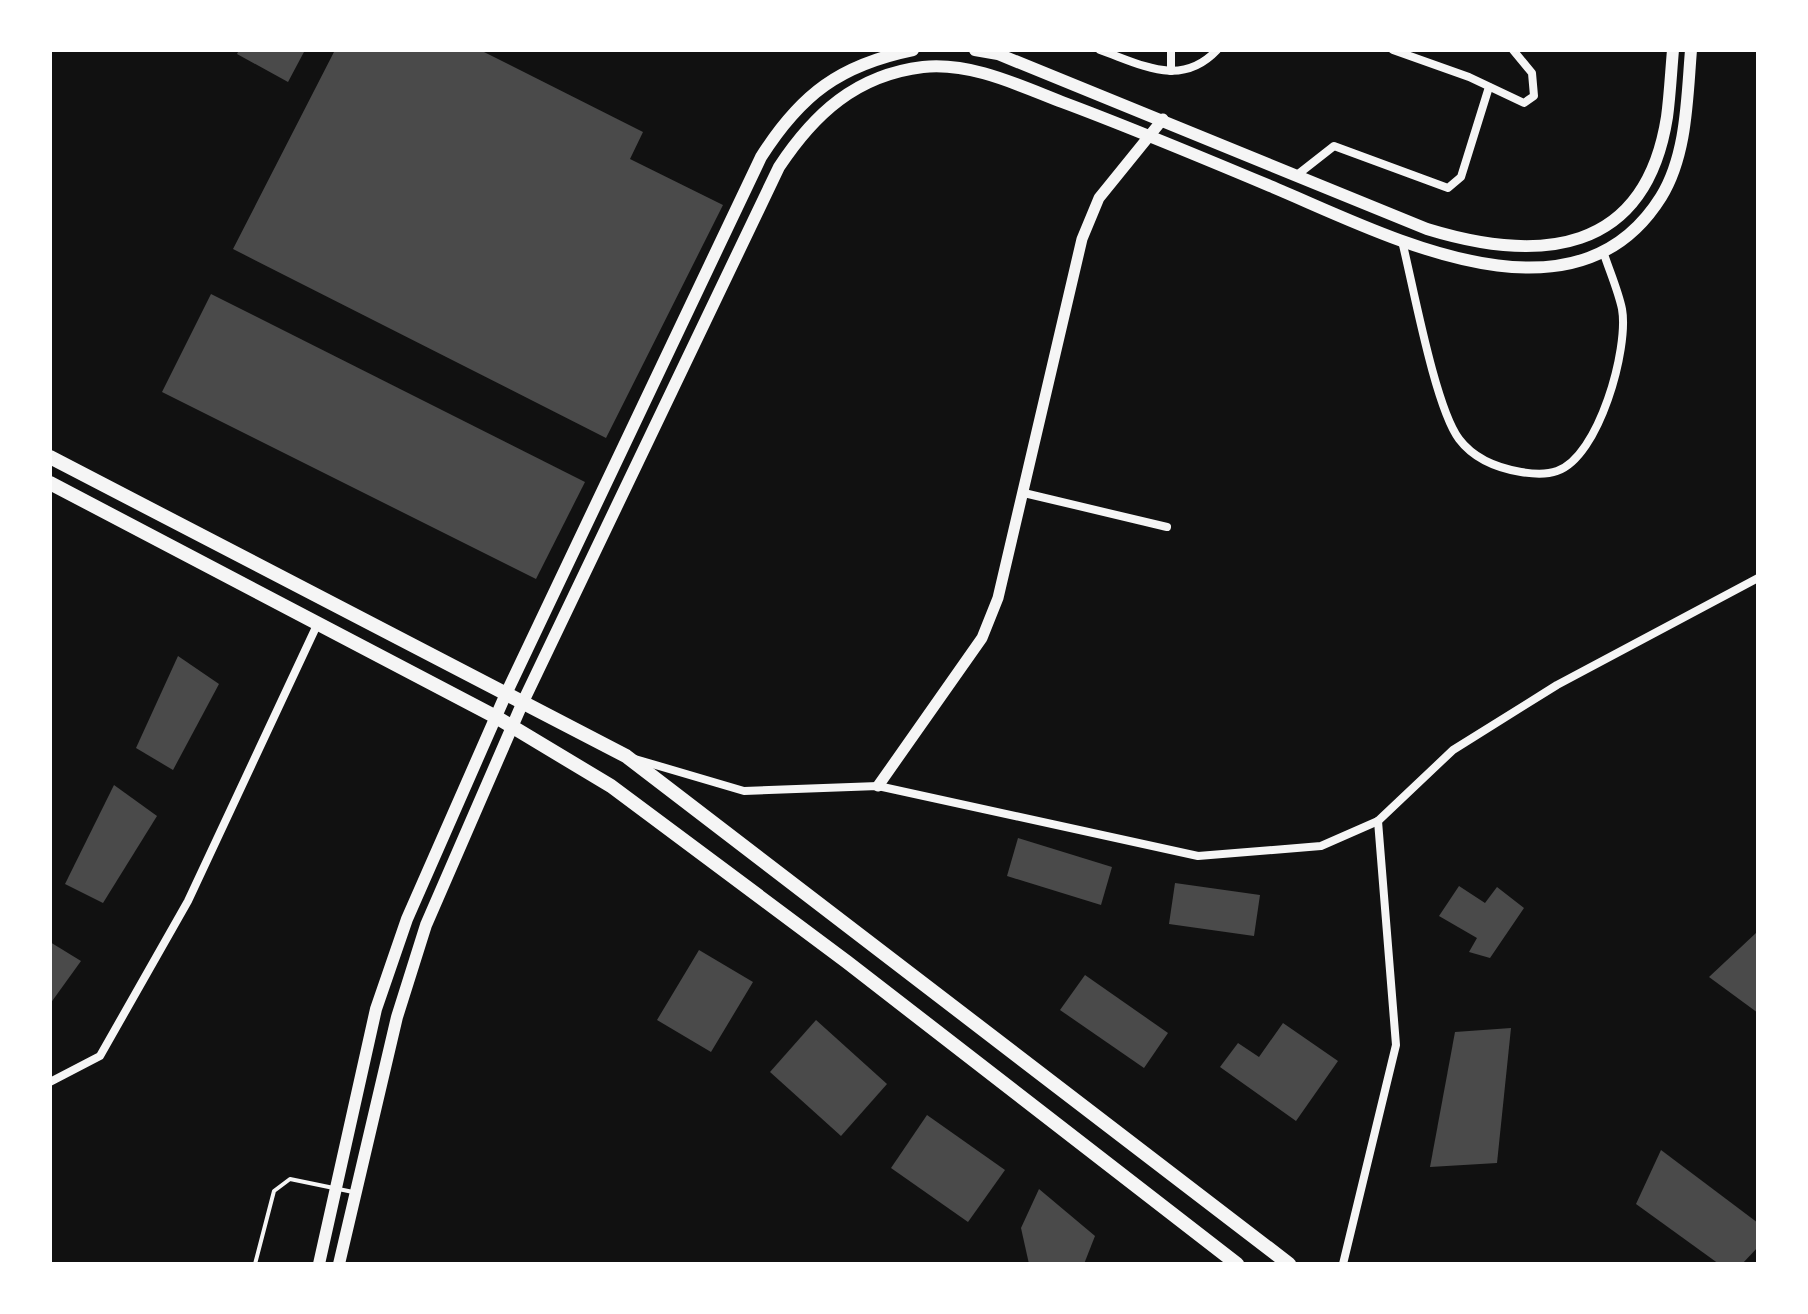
<svg xmlns="http://www.w3.org/2000/svg" width="1808" height="1314" viewBox="0 0 1808 1314" font-family="Roboto,sans-serif">
	<rect width="100%" height="100%" fill="#111"/>
	<!-- building -->
	<g fill="#4a4a4a">
		<path d="M239,50H305L288,82L237,54Z"/>
		<path d="M335,50H480L643,132L630,159L723,205L606,438L233,249Z"/>
		<path d="M211,294L585,482L536,579L162,392Z"/>
		<path d="M178,656L219,684L173,770L136,748Z"/>
		<path d="M114,785L157,816L103,903L65,884Z"/>
		<path d="M1018,838L1112,867L1101,905L1007,876Z"/>
		<path d="M1175,883L1260,895L1254,936L1169,924Z"/>
		<path d="M1459,886L1485,903L1497,887L1524,908L1490,958L1469,952L1477,938L1439,916Z"/>
		<path d="M1756,933L1758,935V1013L1709,977Z"/>
		<path d="M50,942L81,961L50,1004Z"/>
		<path d="M699,950L753,982L711,1052L657,1020Z"/>
		<path d="M1085,975L1168,1033L1144,1068L1060,1010Z"/>
		<path d="M816,1020L887,1084L841,1136L770,1072Z"/>
		<path d="M1283,1023L1338,1061L1296,1121L1220,1067L1238,1043L1259,1057Z"/>
		<path d="M1511,1028L1497,1163L1430,1167L1455,1032Z"/>
		<path d="M927,1115L1005,1170L968,1222L891,1168Z"/>
		<path d="M1661,1150L1758,1223V1247L1742,1264H1719L1636,1204Z"/>
		<path d="M1039,1189L1095,1236L1084,1264H1029L1021,1228Z"/>
	</g>
	<g fill="none" stroke-linecap="round" stroke-linejoin="round">
		<!-- service -->
		<path stroke="#f5f5f5" stroke-width="4" d="M255,1264L274,1191L290,1179L353,1192"/>
		<!-- minor -->
		<g stroke="#f5f5f5" stroke-width="8">
			<path d="M1100,50C1143,65 1181,88 1217,50"/>
			<path d="M1393,50L1469,77L1524,103L1534,96L1532,73L1513,50"/>
			<path d="M1171,71V50"/>
			<path d="M1297,175L1334,146L1448,188L1461,177L1489,87"/>
			<path d="M1402,241C1413,285 1435,407 1459,439C1474,459 1497,468 1521,472C1533,474 1546,475 1557,471C1599,457 1629,348 1622,309C1618,290 1609,270 1603,251"/>
			<path d="M1024,493L1167,527"/>
			<path d="M635,759L744,791L878,786L1198,856L1321,846L1378,821L1453,750L1557,685L1758,578"/>
			<path d="M50,1082L100,1056L188,901L317,625"/>
			<path d="M1343,1264L1396,1045L1378,821"/>
		</g>
		<!-- tertiary -->
		<path stroke="#f5f5f5" stroke-width="11" d="M878,786L982,638L998,598L1082,239L1099,198L1163,119"/>
		<!-- secondary -->
		<g stroke="#f5f5f5" stroke-width="12">
			<path d="M975,50L998,54L1427,229C1538,263 1645,256 1667,117C1670,95 1671,72 1673,50"/>
			<path d="M319,1264L376,1009L407,919L505,696L761,157C801,94 840,65 913,50"/>
			<path d="M339,1264L397,1017L426,925L522,704L779,167C814,114 856,75 923,67C971,62 1018,85 1062,102C1132,128 1201,157 1270,186C1381,232 1573,338 1661,197C1687,155 1687,98 1691,50"/>
		</g>
		<!-- primary -->
		<g stroke="#f5f5f5" stroke-width="14">
			<path d="M50,457L626,756L1289,1264"/>
			<path d="M50,483L496,717L611,786L847,962L1237,1264"/>
		</g>
	</g>
	<!-- border -->
	<rect width="1808" height="1314" fill="none" stroke="#ffffff" stroke-width="104"/>
</svg>
